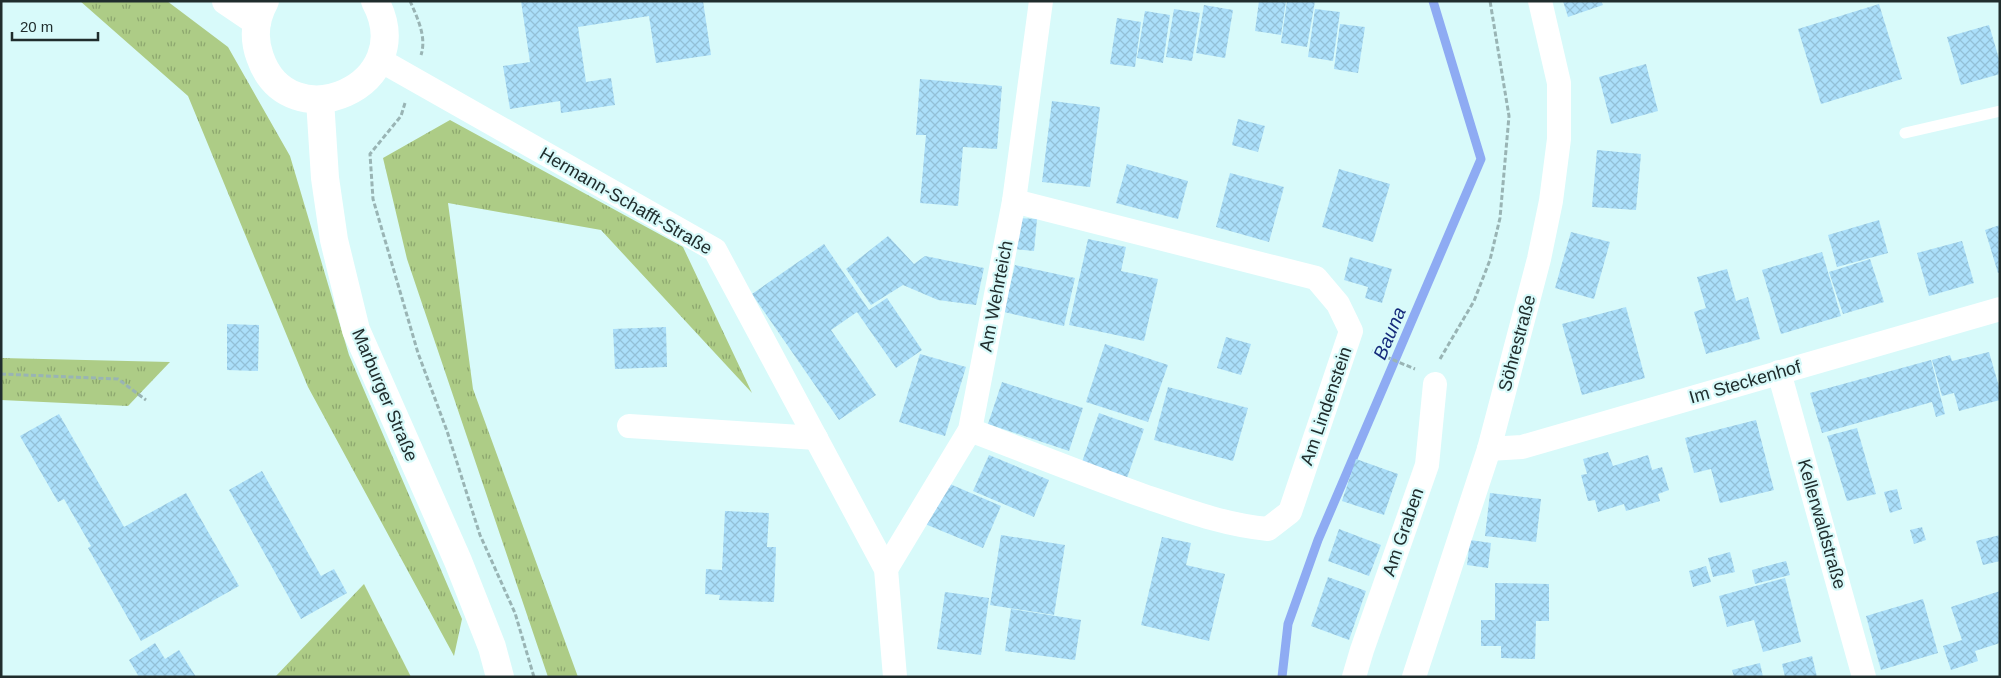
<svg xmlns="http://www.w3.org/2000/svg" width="2001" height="678" viewBox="0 0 2001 678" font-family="Arial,sans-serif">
	<defs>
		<pattern id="grass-tufts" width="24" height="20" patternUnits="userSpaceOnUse" patternTransform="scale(1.25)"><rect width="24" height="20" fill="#adcc86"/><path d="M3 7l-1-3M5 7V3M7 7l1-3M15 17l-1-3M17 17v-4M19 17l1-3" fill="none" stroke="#8ca66e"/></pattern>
		<pattern id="building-cross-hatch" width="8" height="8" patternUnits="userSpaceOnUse" patternTransform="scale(1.25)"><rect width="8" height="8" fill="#abdffa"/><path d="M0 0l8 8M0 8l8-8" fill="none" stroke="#93c0d7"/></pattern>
	</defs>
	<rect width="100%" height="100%" fill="#d8fafa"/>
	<!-- grass -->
	<g fill="url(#grass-tufts)">
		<path d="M80,1H167L228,47L290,156L349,355L462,619L454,656L308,387L188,96Z"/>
		<path d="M450,120L683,247L752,393L601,230L448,203L473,389L578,677H548L407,259L383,158Z"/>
		<path d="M1,358L170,362L128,406L1,400Z"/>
		<path d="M364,584L411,677H275Z"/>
	</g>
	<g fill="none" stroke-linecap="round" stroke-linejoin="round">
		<!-- stream -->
		<path stroke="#8eabf3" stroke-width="9" d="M1282,677L1288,624L1318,540L1481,159L1433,1"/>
	</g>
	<!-- building -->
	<g fill="url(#building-cross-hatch)">
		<path d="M521,1H703L711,55L656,63L649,16L578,27L586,82L611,78L615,105L561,113L560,101L510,109L503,66L530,62Z"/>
		<path d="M1259,1H1286L1281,35L1255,31Z"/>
		<path d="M1287,1H1315L1307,47L1281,43Z"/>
		<path d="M1563,1H1601L1603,5L1568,17Z"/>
		<path d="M1879,4L1902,79L1821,104L1798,29Z"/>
		<path d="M1204,5L1233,10L1225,58L1196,53Z"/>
		<path d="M1174,9L1200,13L1192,61L1166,57Z"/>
		<path d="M1315,9L1340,12L1333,61L1308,57Z"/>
		<path d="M1145,11L1170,15L1163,63L1137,58Z"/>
		<path d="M1117,18L1141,22L1135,67L1110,64Z"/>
		<path d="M1340,24L1365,27L1358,73L1334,69Z"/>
		<path d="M1989,25L2000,62V74L1961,85L1947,37Z"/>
		<path d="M1646,64L1658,111L1611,124L1599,77Z"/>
		<path d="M920,79L1002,86L997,149L963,147L958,206L920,203L926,135H916Z"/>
		<path d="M1052,101L1100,107L1090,187L1042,182Z"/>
		<path d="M1238,119L1265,126L1258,152L1232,145Z"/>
		<path d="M1597,150L1641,154L1636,210L1592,207Z"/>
		<path d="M1127,164L1188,181L1178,219L1116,203Z"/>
		<path d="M1339,169L1390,184L1373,242L1322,227Z"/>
		<path d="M1230,173L1284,187L1269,242L1216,227Z"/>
		<path d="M1017,218L1037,219L1034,251L1014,249Z"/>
		<path d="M1879,220L1888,253L1837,267L1828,235Z"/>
		<path d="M2000,225V273H1998L1985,230Z"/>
		<path d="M1571,232L1610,242L1594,299L1555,288Z"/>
		<path d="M888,236L914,264L925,256L984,268L976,305L938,300L903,285L871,305L846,269Z"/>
		<path d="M1088,239L1126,247L1121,271L1158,279L1144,341L1069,325Z"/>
		<path d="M1962,241L1974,283L1929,296L1917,253Z"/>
		<path d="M824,244L869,310L887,298L922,350L896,368L857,312L831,330L876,395L839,420L752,294Z"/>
		<path d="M1822,252L1841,316L1781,334L1762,270Z"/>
		<path d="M1350,257L1392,269L1382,303L1365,298L1368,287L1344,280Z"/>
		<path d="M1870,259L1884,302L1843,314L1829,272Z"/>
		<path d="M1015,265L1075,278L1064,326L1004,312Z"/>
		<path d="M1727,269L1736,301L1748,297L1760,339L1706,354L1694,312L1706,308L1697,277Z"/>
		<path d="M1626,307L1645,378L1582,395L1562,324Z"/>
		<path d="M227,324L259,325L258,371L227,370Z"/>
		<path d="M666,327L667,367L615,369L613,329Z"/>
		<path d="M1226,337L1251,344L1241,375L1217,368Z"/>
		<path d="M1105,344L1168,365L1148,422L1086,402Z"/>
		<path d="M1989,352L2000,390V400L1959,411L1954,393L1942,396L1932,360L1950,355L1952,361Z"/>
		<path d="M920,354L966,367L945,436L899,422Z"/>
		<path d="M1931,360L1945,414L1936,417L1932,402L1822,433L1810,393Z"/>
		<path d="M1002,382L1083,408L1069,451L988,424Z"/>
		<path d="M1168,387L1248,408L1233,461L1154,440Z"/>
		<path d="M1099,413L1144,429L1127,478L1082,462Z"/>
		<path d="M59,414L124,527L186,493L239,586L141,641L88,548L91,546L64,499L58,502L20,436Z"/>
		<path d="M1756,420L1774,490L1720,503L1711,469L1694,473L1685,438Z"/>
		<path d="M1857,428L1876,494L1847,501L1827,436Z"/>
		<path d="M1608,452L1613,466L1648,455L1652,470L1662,467L1669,490L1658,494L1660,501L1626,511L1624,504L1598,512L1595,500L1588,501L1581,475L1587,474L1583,459Z"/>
		<path d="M989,455L1049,480L1034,517L973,491Z"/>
		<path d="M1356,459L1398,474L1384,515L1342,501Z"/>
		<path d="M262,471L321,576L334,569L347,593L301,619L229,490Z"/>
		<path d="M943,481L1001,506L983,548L925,524Z"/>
		<path d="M1897,489L1902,509L1890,513L1884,492Z"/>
		<path d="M1490,493L1541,499L1536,542L1485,536Z"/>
		<path d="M725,511L769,513L767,547H776L774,602L719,600L720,595L705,594L706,569L722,570Z"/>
		<path d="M1922,527L1926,540L1914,544L1910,530Z"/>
		<path d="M1339,529L1381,545L1369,576L1328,561Z"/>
		<path d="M1001,535L1065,545L1054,615L990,605Z"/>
		<path d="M2000,535V561L1983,565L1976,541Z"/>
		<path d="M1162,537L1191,543L1186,565L1225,574L1209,641L1141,625Z"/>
		<path d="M1470,540L1491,543L1488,568L1467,565Z"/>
		<path d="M1730,552L1735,572L1713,577L1708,558Z"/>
		<path d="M1786,561L1790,575L1755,584L1752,570Z"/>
		<path d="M1706,566L1711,582L1693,587L1689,571Z"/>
		<path d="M1328,577L1366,591L1349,640L1311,626Z"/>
		<path d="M1785,578L1801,642L1763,652L1754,620L1727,627L1719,596Z"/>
		<path d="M1495,583L1549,584V621H1536L1535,659L1501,658V646H1481V620H1495Z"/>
		<path d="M2000,591V643L1975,651L1978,661L1951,670L1943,646L1962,640L1951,607Z"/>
		<path d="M945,592L989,598L981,655L937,649Z"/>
		<path d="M1923,599L1938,653L1881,670L1866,616Z"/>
		<path d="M1011,609L1081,620L1075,660L1005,651Z"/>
		<path d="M155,643L165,659L179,650L196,677H139L129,660Z"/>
		<path d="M1812,656L1817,677H1785L1782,664Z"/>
		<path d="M1760,663L1763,677H1734L1732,670Z"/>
	</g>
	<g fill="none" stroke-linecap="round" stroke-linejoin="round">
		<!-- path -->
		<g stroke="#99b4b4" stroke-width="3" stroke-dasharray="5 2.5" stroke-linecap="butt">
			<path d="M410,1C417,17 427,37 421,55"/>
			<path d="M405,103L401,116L370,154L373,199L418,353L447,431L480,535L515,613L534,677"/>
			<path d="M1372,351L1415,369"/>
			<path d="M1440,359L1474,301L1490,260L1500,218L1509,116L1490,1"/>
			<path d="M1,374L118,379L146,400"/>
		</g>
		<!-- lane -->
		<path stroke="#fff" stroke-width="11" d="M1905,133L2000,111"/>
		<!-- street -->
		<g stroke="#fff" stroke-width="24">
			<path d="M380,60L715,250L886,569L895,677"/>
			<path d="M1779,372L1864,677"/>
			<path d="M629,426L816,438"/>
			<path d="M970,430C1028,452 1085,475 1144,496C1185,510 1224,525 1268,529L1290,512L1351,331L1338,304L1316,278L1014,201"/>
			<path d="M1489,449L1522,447L2000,309"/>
			<path d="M886,569L970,430L1014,201L1041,1"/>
			<path d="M1354,677L1362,650L1427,465L1435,384"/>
			<path d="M1414,677L1489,449L1539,259L1551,201L1559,139V83L1540,1"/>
		</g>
		<!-- secondary -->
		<g stroke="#fff" stroke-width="28">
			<path d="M226,1L257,22"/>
			<path d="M265,1C255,19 253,38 260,57C289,142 421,86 375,1"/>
			<path d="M320,100L325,178L334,240L356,330L458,561L492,647L500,677"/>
		</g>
	</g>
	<g text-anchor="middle" stroke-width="4.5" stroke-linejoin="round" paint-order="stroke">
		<!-- street labels -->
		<g font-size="18" fill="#202d2d" stroke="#d8fafa">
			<text transform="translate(626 201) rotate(30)" y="6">Hermann-Schafft-Straße</text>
			<text transform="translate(996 296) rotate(-79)" y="6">Am Wehrteich</text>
			<text transform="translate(1517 343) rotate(-75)" y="6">Söhrestraße</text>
			<text transform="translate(1745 382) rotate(-16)" y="6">Im Steckenhof</text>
			<text transform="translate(385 395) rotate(67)" y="6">Marburger Straße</text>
			<text transform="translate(1326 406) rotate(-71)" y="6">Am Lindenstein</text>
			<text transform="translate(1822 524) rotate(74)" y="6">Kellerwaldstraße</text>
			<text transform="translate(1403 532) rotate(-71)" y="6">Am Graben</text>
		</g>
		<!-- water labels -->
		<g font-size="19" font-style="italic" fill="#162b7b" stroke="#d8fafa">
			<text transform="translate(1389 333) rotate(-67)" y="7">Bauna</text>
		</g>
	</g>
	<!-- border -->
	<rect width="2001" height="678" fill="none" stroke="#202d2d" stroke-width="5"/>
	<!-- scale -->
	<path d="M12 32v8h86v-8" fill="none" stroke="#202d2d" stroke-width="2.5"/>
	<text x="20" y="32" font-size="15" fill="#202d2d" stroke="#d8fafa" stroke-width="4" paint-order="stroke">20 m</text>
</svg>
